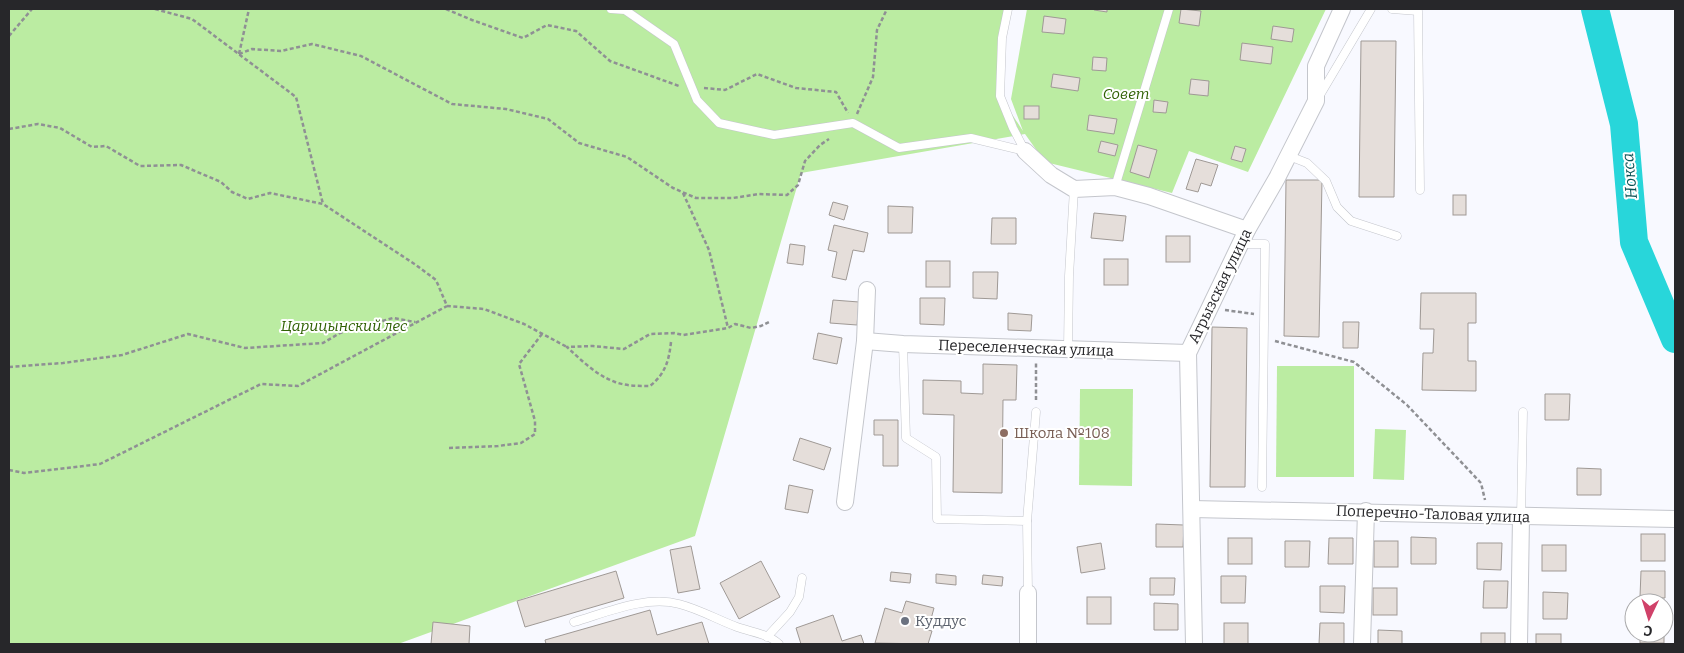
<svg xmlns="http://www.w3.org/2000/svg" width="1684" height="653" viewBox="0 0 1684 653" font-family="Bitter,serif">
	<rect width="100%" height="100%" fill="#f8f9ff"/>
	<!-- green -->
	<g fill="#bbeca2">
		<path d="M9,9H1008L1000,96L1023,131L1011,99L1027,9H1326L1248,172L1189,151L1172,193L1045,162L1025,134L801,173L695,536L398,644H9Z"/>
		<path d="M1277,366H1354V477H1276Z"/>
		<path d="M1080,389H1133L1132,486L1079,485Z"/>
		<path d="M1375,429L1406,430L1404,480L1373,479Z"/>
	</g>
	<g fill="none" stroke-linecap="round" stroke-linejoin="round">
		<!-- river -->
		<path stroke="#28d6da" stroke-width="28" d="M1595,9L1624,124L1634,242L1675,339"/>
	</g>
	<!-- building -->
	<g fill="#e5deda" stroke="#9f9995">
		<path d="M1094,9H1107V12L1094,10Z"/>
		<path d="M1181,9L1201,11L1199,26L1179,23Z"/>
		<path d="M1044,16L1066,19L1064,34L1042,32Z"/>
		<path d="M1273,26L1294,29L1292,42L1271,39Z"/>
		<path d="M1361,41H1396L1394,197H1359Z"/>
		<path d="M1242,43L1273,47L1271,64L1240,60Z"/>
		<path d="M1093,57L1107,58L1106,71L1092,70Z"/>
		<path d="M1053,74L1080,78L1078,91L1051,87Z"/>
		<path d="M1191,79L1209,81L1208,96L1189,94Z"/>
		<path d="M1154,100L1168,102L1166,113L1153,112Z"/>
		<rect x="1024" y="106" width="15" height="13"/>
		<path d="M1089,115L1117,119L1114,134L1087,130Z"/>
		<path d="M1101,141L1118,145L1115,156L1098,152Z"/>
		<path d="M1138,145L1157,150L1149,178L1130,172Z"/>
		<path d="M1235,146L1246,149L1242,162L1231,159Z"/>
		<path d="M1196,159L1218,165L1211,186L1201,183L1198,192L1186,189Z"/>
		<path d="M1286,180H1322L1319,337L1284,336Z"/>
		<rect x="1453" y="195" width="13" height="20"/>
		<path d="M833,202L848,206L844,220L829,215Z"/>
		<path d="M888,206L913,207L912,233H888Z"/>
		<path d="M1094,213L1126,216L1123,241L1091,238Z"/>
		<path d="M992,218H1016V244H991Z"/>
		<path d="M834,225L868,233L864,252L853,250L846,280L832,277L837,252L828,250Z"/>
		<rect x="1166" y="236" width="24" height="26"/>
		<path d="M790,244L805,246L803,265L787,263Z"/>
		<rect x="1104" y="259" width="24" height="26"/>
		<rect x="926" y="261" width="24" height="26"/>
		<path d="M973,272H998L997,299L973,298Z"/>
		<path d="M1421,293H1476V323H1468V361H1476V391L1422,390L1423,353H1433L1434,329H1420Z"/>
		<path d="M920,298H945L944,325L920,324Z"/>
		<path d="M833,300L859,302L857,325L830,323Z"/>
		<path d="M1008,313L1032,315L1031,331L1008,330Z"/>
		<path d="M1343,322H1359L1358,348H1343Z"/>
		<path d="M1212,327L1247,328L1245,487H1210Z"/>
		<path d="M818,333L842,338L837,364L813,359Z"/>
		<path d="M983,364L1017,365L1016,400H1003L1002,493L953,492L954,415L923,414V380L961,381V393L983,394Z"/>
		<path d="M1545,394H1570L1569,420H1545Z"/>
		<path d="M874,420H898V466H883V435H874Z"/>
		<path d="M800,438L831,448L824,470L793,460Z"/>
		<path d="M1577,468L1601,469V495H1577Z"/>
		<path d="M789,485L813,490L808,513L785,509Z"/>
		<path d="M1156,524L1184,525L1183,547H1156Z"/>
		<rect x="1641" y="534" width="24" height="27"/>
		<path d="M1411,537L1436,538V564H1411Z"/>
		<rect x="1228" y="538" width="24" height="26"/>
		<path d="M1329,538H1353V564H1328Z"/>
		<path d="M1285,541H1310L1309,567H1285Z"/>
		<rect x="1374" y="541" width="24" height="26"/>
		<path d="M1101,543L1105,569L1081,573L1077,547Z"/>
		<path d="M1477,543H1502L1501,570L1477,569Z"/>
		<rect x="1542" y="545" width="24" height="26"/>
		<path d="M691,546L700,589L678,593L670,550Z"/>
		<path d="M761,561L780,597L739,619L720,583Z"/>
		<path d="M616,571L624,598L525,627L517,601Z"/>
		<path d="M1641,571H1665V598L1640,597Z"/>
		<path d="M891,572L911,574L910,583L890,581Z"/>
		<path d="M936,574L956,576V585L936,583Z"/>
		<path d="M983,575L1003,577L1002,586L982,584Z"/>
		<path d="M1221,576H1246L1245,603H1221Z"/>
		<path d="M1150,578H1175L1174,595H1150Z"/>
		<path d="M1484,581H1508L1507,608H1483Z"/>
		<path d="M1320,586H1345L1344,613L1320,612Z"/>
		<rect x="1373" y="588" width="24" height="27"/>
		<path d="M1543,592L1568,593L1567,619H1543Z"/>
		<rect x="1087" y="597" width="24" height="27"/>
		<path d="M906,601L934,608L928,630L932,631L928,644L875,643L885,608L902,613Z"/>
		<path d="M1154,603L1178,604V630H1154Z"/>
		<path d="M650,610L657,635L702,622L709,644H546L545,640Z"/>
		<path d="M833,615L842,641L861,635L864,644H801L796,628Z"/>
		<path d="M1664,617V643H1640V633H1664Z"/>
		<path d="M433,622L470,626L469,644H431Z"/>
		<rect x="1224" y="623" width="24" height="21"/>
		<path d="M1320,623H1344V644H1319Z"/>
		<path d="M1378,630L1402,631V644H1378Z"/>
		<rect x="1481" y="633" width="24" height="11"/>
		<rect x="1536" y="634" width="25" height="10"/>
	</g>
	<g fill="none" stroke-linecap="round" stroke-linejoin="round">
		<defs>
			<g id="lane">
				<path d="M611,9L625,10L674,44L697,100L719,123L774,135L853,123L899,148L971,138L1025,151"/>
				<path d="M1008,9L1002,38L1000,96L1013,128L1025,151"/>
				<path d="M1392,9L1418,11L1420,190"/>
				<path d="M1320,95L1371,9"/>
				<path d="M1289,156L1307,163L1326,181L1337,207L1351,221L1397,236"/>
				<path d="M1115,187L1169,9"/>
				<path d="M1241,244H1265L1262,487"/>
				<path d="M903,344L906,438L936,457L937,519L1027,521L1028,593"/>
				<path d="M1068,349L1069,276L1074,189"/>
				<path d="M1521,517L1523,412"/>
				<path d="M1027,521L1036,412"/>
				<path d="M574,622C605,613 646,595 679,604C699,609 718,620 737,627C751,632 769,634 779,644"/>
				<path d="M767,637L790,612L799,597L802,578"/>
			</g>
			<g id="street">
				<path d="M1025,151L1051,175L1074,189L1115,187L1149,196L1247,230"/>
				<path d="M865,341L903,344L1188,353"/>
				<path d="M845,502L865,341L867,290"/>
				<path d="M1192,509C1353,511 1514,517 1675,519"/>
				<path d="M1028,593V644"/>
				<path d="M1194,644L1188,353L1247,230L1277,178L1316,101V66L1342,9"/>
				<path d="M1362,644L1366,511"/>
				<path d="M1519,644L1521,517"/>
			</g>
		</defs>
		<!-- lane casing -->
		<use href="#lane" stroke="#c4c6cc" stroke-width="9"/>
		<!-- street casing -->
		<use href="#street" stroke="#c4c6cc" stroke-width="18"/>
		<!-- path -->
		<g stroke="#8f9094" stroke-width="2.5" stroke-dasharray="4 2.5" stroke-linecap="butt">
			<path d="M155,9L192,19L296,97L323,204"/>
			<path d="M446,9L472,20L523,38L547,25L576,31L610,61L679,86"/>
			<path d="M9,36L32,9"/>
			<path d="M239,54L252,49L281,51L312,44L361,56L452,104L506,109L548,119L579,143L627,157L673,188L696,198H733L759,194L787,195L798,185L805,161L820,145L829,139"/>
			<path d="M239,54L249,9"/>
			<path d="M704,88L725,90L757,74L796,88L836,92L848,113"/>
			<path d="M857,114L873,77L877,30L887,9"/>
			<path d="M9,129L38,124L60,128L92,147L106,146L140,166L181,165L221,182L232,192L248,199L270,193L323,204L416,265L436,280L447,306L484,309L524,324L567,347"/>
			<path d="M683,193L709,250L728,328"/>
			<path d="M1225,310L1254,314"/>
			<path d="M1275,341L1354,362L1407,405L1481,483L1485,500"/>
			<path d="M671,342C669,361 665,374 650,386C638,386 626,386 615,382C596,375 581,360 567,347L593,346L624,349L650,334L674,333L683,335L728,328L735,324L751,328L761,326L769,322"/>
			<path d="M9,367L63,363L122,355L188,334L245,348L323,343L340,333L393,318L415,322"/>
			<path d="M1036,400V363"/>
			<path d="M449,448L498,446L521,443L535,434V421L519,364L542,334"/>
			<path d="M9,470L24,473L100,464L261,384L298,386L447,306"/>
		</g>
		<!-- lane -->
		<use href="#lane" stroke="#fff" stroke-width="8"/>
		<!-- street -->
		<use href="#street" stroke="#fff" stroke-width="16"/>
	</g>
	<!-- markers -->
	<circle fill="#8d6e63" stroke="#fff" stroke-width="2" cx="1004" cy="433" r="5"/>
	<circle fill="#6b7280" stroke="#fff" stroke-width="2" cx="905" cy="621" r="5"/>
	<g text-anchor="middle" stroke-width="4" stroke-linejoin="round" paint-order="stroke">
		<!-- park labels -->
		<g font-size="15" font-style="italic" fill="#2f6103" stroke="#fff">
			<text x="1126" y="99">Совет</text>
			<text x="344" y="331">Царицынский лес</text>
		</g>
		<!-- street labels -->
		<g font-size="15" fill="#27272a" stroke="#fff">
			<text transform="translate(1220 286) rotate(-64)" y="5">Агрызская улица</text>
			<text transform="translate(1026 348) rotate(2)" y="5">Переселенческая улица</text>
			<text transform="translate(1433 514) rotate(2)" y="5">Поперечно-Таловая улица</text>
		</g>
		<!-- education labels -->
		<g font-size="15" fill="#785e54" stroke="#fff" text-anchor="start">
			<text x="1014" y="438">Школа №108</text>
		</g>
		<!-- worship labels -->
		<g font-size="15" fill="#5b616d" stroke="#fff" text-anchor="start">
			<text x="915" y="626">Куддус</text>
		</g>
		<!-- water labels -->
		<g font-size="16" font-style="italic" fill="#0a5153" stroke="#fff">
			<text transform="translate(1629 176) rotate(-95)" y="6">Нокса</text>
		</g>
	</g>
	<!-- border -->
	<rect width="1684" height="653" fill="none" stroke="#27272a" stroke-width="20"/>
	<!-- north arrow -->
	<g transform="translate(1649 618) rotate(184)"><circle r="24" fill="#ffffff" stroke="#a9a9aa"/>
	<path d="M0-4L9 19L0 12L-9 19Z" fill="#d04169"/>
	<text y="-8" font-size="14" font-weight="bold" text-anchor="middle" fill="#27272a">С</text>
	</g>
</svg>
